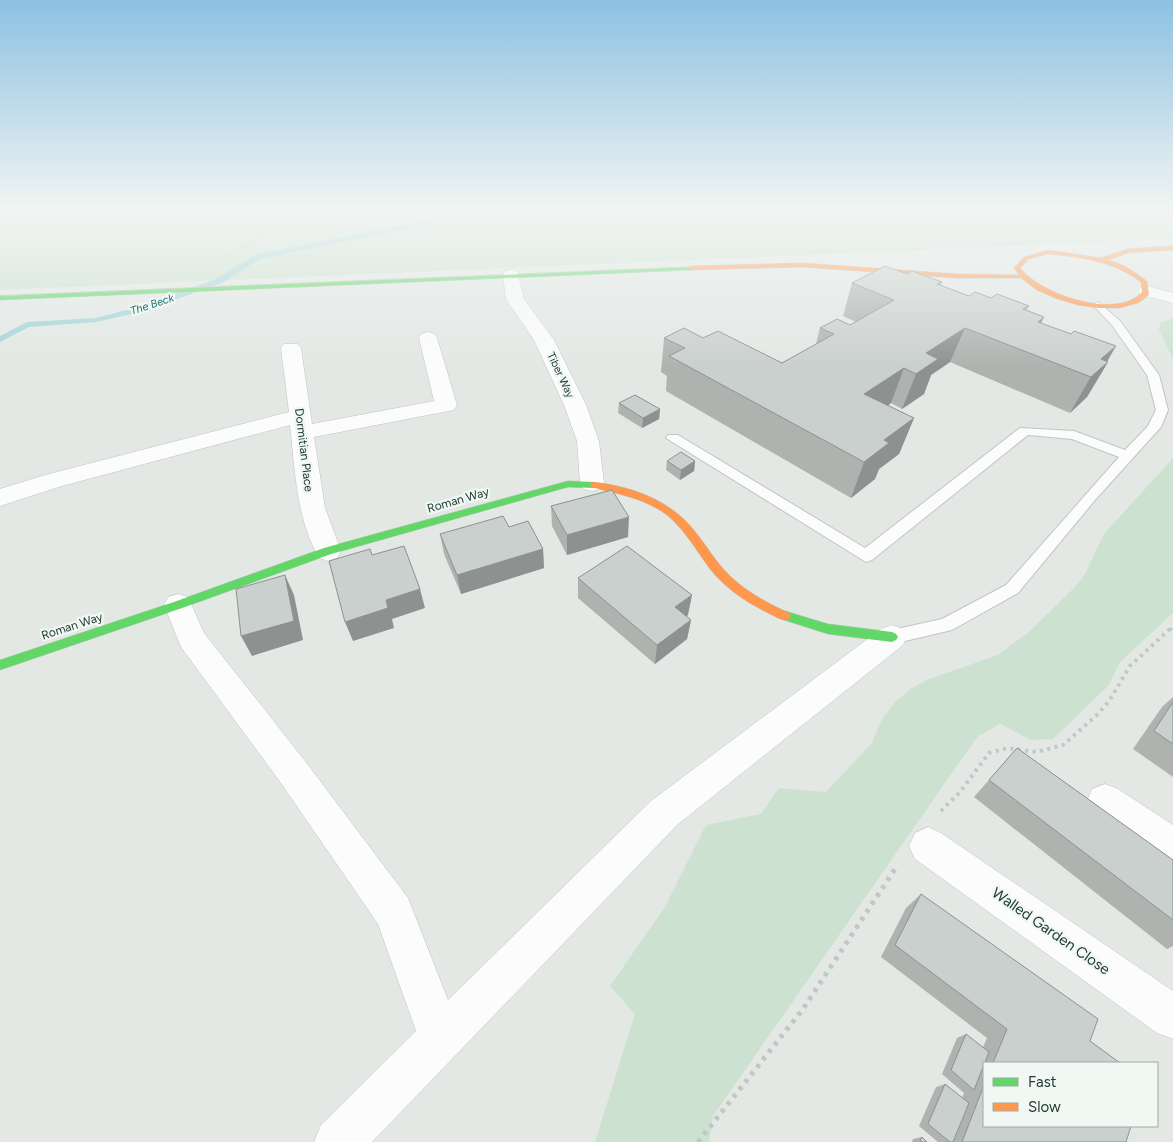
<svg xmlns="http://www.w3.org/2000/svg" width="1173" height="1142" viewBox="0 0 1173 1142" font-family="Figtree,sans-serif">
	<rect width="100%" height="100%" fill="#e3e8e5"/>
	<!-- green -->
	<g fill="#cce1d0">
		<path d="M0,208H1148L1173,222V239L0,290Z"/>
		<path d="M1173,318V359L1159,330L1160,323Z"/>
		<path d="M1173,458V613L1120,662L1109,685L1053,739L1031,740L1000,724L977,737L713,1116L709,1142H595L635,1014L610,986L665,907L706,825L761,814L779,788L826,792L871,744L883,718L896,701L912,688L929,679L998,655L1030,631L1076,586L1085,574L1104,534Z"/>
	</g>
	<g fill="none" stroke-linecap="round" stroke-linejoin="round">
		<!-- stream -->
		<path fill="#a3d4d7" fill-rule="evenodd" d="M495,208H509L260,259L222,283L140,312L96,322L29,327L0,342V336L27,322L96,318L134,308L216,279L255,255L441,217Z"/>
		<defs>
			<path id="lane" d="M1098,302L1120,321L1159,375L1168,410L1161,427L1095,500L1018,593L952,630L892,644L886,642L883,637L886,632L892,630L942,619L1006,585L1119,457L1072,439L1028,435L872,560L866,562L666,438L668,435H678L865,548L1020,428L1074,431L1125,450L1148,426L1156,410L1147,375L1112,325L1093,305Z"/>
			<g id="street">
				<path d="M511,270L517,271L524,299L554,340L586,405L599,441L604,483L601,489L592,491L583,489L580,483L577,441L564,405L534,340L506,299L503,275L505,271Z"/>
				<path d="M1147,286L1173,293V303L1141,295L1138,291L1141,287Z"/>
				<path d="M428,332L435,334L437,338L457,405L454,410L314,437L325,508L341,551L337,558L328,561L319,558C296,518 295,469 290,425L62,486L0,506V489L45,475L289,412L281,348L284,344H298L301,348L312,424L434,401L419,338L421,334Z"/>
				<path d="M178,594L188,597L204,633L305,761L408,898L448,1000L651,801L881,629L892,625L903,629L907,637L903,645L677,825L372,1142H314L321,1125L416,1031L378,924L281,783L181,647L164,605L168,597Z"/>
				<path d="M1105,784L1118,789L1173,825V866L1160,860L1092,813L1087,801L1092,789Z"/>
				<path d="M928,827L941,833L1173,991V1039L1157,1033L915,859L909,846L915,833Z"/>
			</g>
			<g id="fast">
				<path d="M693,267V269L691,270L0,300V296Z"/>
				<path d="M568,481L595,482L600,485L595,488L568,487L331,554L182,608L0,670V660L174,602L324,548Z"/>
				<path d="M785,611L828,624L892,632L896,634L898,637L896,640L892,642L828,634L781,619L779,616L781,613Z"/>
			</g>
			<g id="slow">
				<path d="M1173,246V250L1128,253L1108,260L1125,266L1147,281L1149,295L1138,303L1119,308H1099L1078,305L1055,298L1037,290L1021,278H957L803,267L691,270L688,268L691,266L803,263L957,274L1019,275L1014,268L1024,257L1048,250L1101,258L1127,249ZM1048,254C1081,257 1113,261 1141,282L1142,292C1139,295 1136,298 1133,299C1104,315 1040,293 1020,268L1029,259Z"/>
				<path d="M595,482C632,487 668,499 693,529C705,543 714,560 728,574C745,591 767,603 789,613L791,616L789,619C782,622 775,616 768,613C746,602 725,588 710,569C696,550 685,530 667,515C644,498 618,494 591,487L590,485L591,483Z"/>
			</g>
		</defs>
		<!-- lane casing -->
		<use href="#lane" stroke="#c0c5c2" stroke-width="2"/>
		<!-- street casing -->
		<use href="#street" stroke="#c0c5c2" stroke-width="1"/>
		<!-- fast casing -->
		<use href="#fast" stroke="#bfc6c2" stroke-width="1"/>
		<!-- slow casing -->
		<use href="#slow" stroke="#bfc6c2" stroke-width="1"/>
		<!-- path-far3 -->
		<g stroke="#c0c8c5" stroke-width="2" stroke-dasharray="1 2" stroke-linecap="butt">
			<path d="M916,208H957"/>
			<path d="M216,260L231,255L280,223L345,208"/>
		</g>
		<!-- path-far2 -->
		<path stroke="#c0c8c5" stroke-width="3" stroke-dasharray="2.5 4" stroke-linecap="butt" d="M1170,630L1173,627"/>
		<!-- path-far1 -->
		<path stroke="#c0c8c5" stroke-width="4" stroke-dasharray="3 4.5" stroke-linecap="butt" d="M941,811L960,792L989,753L1007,748L1036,752L1063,745L1096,716L1109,701L1130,666L1171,628"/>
		<!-- path -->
		<path stroke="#c0c8c5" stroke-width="5" stroke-dasharray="4 5.5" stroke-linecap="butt" d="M698,1142L803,1009L895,869"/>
		<!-- lane -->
		<use href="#lane" fill="#fbfcfb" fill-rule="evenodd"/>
		<!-- street -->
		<use href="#street" fill="#fbfcfb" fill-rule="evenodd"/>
		<!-- fast -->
		<use href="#fast" fill="#63d668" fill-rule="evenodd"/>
		<!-- slow -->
		<use href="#slow" fill="#ff974d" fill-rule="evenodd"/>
	</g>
	<!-- wall -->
	<g fill="#aeb3b0">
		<path d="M1150,208H1173V221Z"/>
		<path d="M907,274L942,282L941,285L969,296L991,298L1029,306L1026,311L1044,317L1041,323L1071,334L1116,346L1107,362H1108L1087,397L1070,413L950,362L931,375L924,394L902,409L891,403L888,406L914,418L899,454L879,469L875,479L851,498L666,391L667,376L661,372L664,338H703L782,363L816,344L820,328L850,325L856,322L843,316L852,283Z"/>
		<path d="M619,403L660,409L659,419L642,428L618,413Z"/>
		<path d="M667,461H695L694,471L680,480L666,470Z"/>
		<path d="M551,506L628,537L567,555L552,526Z"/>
		<path d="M509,527L543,549L544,568L461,594L444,554L440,534Z"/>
		<path d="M578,578L688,615L686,616L691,620L687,639L655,664L578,598Z"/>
		<path d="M1173,697V777L1133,749L1162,707Z"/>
		<path d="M1017,748L1173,860V946L1167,949L974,797Z"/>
		<path d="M921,894L1090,1041L1120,1063H984V1126L1126,1142H938L919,1126L936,1087L945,1084L962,1098L964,1093L942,1074L957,1038L966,1034L983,1047L987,1038L881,957L906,908Z"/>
		<path d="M922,1137L927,1142H912L913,1139Z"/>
	</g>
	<!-- shaded-wall -->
	<g fill="#8d9290">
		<path d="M1044,317L1027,351L1038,322Z"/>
		<path d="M965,328L950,362L931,375L924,394L902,409L916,374L926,353Z"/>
		<path d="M1116,346L1105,365L1108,362L1087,397L1070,413L1101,359Z"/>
		<path d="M904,368L891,403L852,430L864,394Z"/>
		<path d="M660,409L659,419L642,428L643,418Z"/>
		<path d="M914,418L899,454L879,469L875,479L851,498L864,462L884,440Z"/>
		<path d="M695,461L694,471L680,480L681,470Z"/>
		<path d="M629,517L628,537L567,555V535Z"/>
		<path d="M543,549L544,568L461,594L457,575Z"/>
		<path d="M285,575L294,595L303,640L252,656L241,636Z"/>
		<path d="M420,589L425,608L392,619L394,628L353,641L345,622L386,600Z"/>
		<path d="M692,595L688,615L672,627L675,607Z"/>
		<path d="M691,620L687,639L655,664L657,645Z"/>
	</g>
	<!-- building -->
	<g fill="#cad0cd" stroke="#8d9290">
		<path d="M885,266L907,274L912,271L942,282L937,284L969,296L975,292L991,298L997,294L1029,306L1023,309L1044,317L1038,322L1071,334L1074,331L1116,346L1101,359L1108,362L1091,377L965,328L926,353L938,359L916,374L904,368L864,394L914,418L884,440L889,443L864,462L669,356L685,348L664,338L684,328L703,338L718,331L782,363L834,334L820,328L837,319L850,325L894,300L852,283Z"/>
		<path d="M635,395L660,409L643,418L619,403Z"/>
		<path d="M681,452L695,461L681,470L667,461Z"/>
		<path d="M612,490L629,517L567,535L551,506Z"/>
		<path d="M503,516L509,527L528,521L543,549L457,575L440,534Z"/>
		<path d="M404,546L420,589L386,600L388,608L345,622L329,561L370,549L372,555Z"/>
		<path d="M627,546L692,595L675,607L691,620L657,645L578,578Z"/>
		<path d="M285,575L294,621L241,636L236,589Z"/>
		<path d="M1173,702V744L1154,731Z"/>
		<path d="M1017,748L1173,860V920L989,780Z"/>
		<path d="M921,894L1098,1019L1090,1041L1120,1063H993L1007,1029L895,945Z"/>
		<path d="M966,1034L989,1052L974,1090L951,1070Z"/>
		<path d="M945,1084L969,1103L953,1142H950L928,1124Z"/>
		<path d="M984,1085V1126H1131L1126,1142H962Z"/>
		<path d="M922,1137L927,1142H920Z"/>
	</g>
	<!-- sky -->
	<linearGradient id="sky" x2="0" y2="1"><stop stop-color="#8cc1e1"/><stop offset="0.57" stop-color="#f2f5f3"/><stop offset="1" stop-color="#f2f5f3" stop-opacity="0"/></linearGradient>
	<rect width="1173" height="368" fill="url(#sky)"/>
	<g text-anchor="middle" stroke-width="4.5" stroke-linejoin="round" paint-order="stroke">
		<!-- far-water labels -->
		<g font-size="11" font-style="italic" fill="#1b7077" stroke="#f1f8f4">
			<text transform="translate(152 304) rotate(-18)" y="4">The Beck</text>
		</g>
		<!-- far-street labels -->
		<g font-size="11" fill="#213b32" stroke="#f1f8f4">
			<text transform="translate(561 375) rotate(65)" y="4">Tiber Way</text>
		</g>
		<!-- street labels -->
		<g font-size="12" fill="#213b32" stroke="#f1f8f4">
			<text transform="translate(304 450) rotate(83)" y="4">Dormitian Place</text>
			<text transform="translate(458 500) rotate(-16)" y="4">Roman Way</text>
			<text transform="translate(72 626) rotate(-18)" y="4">Roman Way</text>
		</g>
		<!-- near-street labels -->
		<g font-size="15" fill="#213b32" stroke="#f1f8f4">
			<text transform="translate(1051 931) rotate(35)" y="5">Walled Garden Close</text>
		</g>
	</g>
	<!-- legend -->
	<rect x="983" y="1062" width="175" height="65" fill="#f1f8f4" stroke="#9eaca6"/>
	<rect x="993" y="1078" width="25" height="8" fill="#63d668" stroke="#9eaca6"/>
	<text x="1028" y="1087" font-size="15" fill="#213b32">Fast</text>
	<rect x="993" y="1103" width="25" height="8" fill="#ff974d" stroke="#9eaca6"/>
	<text x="1028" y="1112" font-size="15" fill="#213b32">Slow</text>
</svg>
